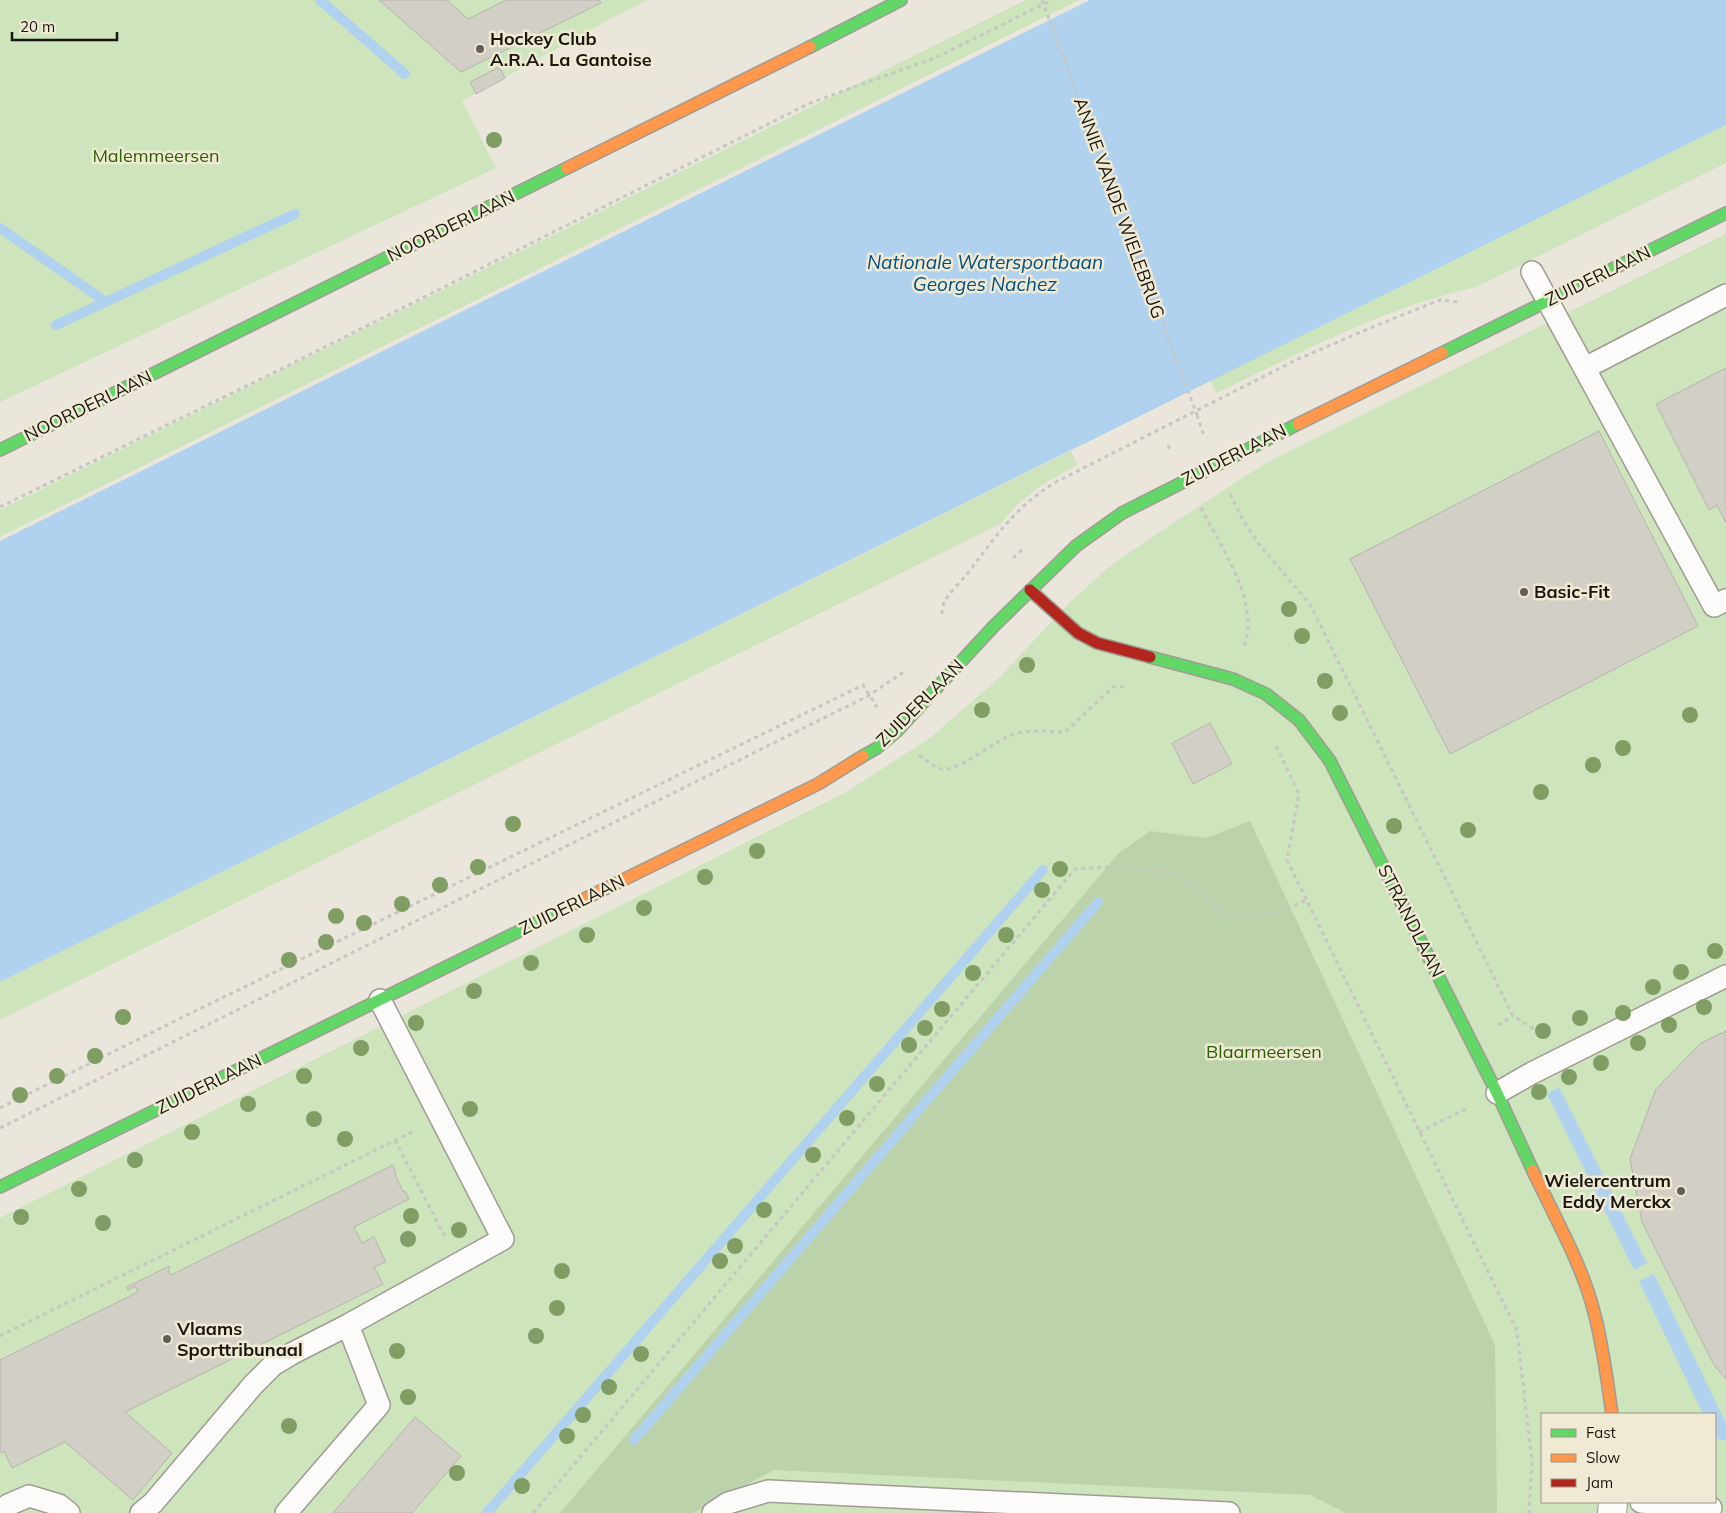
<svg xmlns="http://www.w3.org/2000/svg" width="1726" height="1513" viewBox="0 0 1726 1513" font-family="Mulish,sans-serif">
	<rect width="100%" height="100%" fill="#eae6db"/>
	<!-- green -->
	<g fill="#cde4bc" fill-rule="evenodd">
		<path d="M0,0H648L614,17L462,101L496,168L0,402Z"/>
		<path d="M1026,0H1079L0,537V510Z"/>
		<path d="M1726,125V163L1476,287C1386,307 1299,353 1217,393L1210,381Z"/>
		<path d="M1726,234V1513H0V1218L848,791L930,738L999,678L1066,606L1109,567L1155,535L1266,463ZM1542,1414H1715V1502H1542Z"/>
		<path d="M1071,451L1077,465L1040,486L1017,505L1000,524L0,1020V982Z"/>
	</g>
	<!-- forest -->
	<path fill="#bbd2aa" d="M1250,821L1495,1345L1497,1513H1346L1310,1495L774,1470L693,1513H560L1119,853L1150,831L1207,838Z"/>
	<!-- water -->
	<g fill="#b1d2ee">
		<path d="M1090,0H1726V125L0,982V541Z"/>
		<path d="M1559,1087L1647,1263L1634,1270L1547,1094Z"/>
		<path d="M1654,1274L1726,1423V1441L1715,1438V1414H1703L1639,1281Z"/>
	</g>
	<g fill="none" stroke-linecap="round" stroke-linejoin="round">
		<!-- stream -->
		<g stroke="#b1d2ee" stroke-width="10">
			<path d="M320,0L405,74"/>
			<path d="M0,228L106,302"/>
			<path d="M56,325L295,214"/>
			<path d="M634,1440L1098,902"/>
			<path d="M487,1513L1043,870"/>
		</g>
	</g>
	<!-- building -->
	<g fill="#d2cfc6" stroke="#b7b4ac">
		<path d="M379,0H447L468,19L506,0H599L601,3L461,72Z"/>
		<path d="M499,67L505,78L476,94L470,82Z"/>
		<path d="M1726,368V523L1717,505L1709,510L1656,404Z"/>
		<path d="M1599,431L1698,626L1450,754L1350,559Z"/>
		<path d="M1210,723L1232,764L1193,784L1172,743Z"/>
		<path d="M1726,1031V1379L1714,1365L1642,1222L1630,1159L1656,1089L1701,1043Z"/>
		<path d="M393,1165L396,1173L395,1174L403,1192L405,1191L409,1199L354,1227L362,1243L374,1237L386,1262L374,1267L383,1284L125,1412L172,1453L133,1500L65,1442L12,1468L4,1451L0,1453V1360L138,1292L135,1286L128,1290L127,1287L169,1266L170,1268L168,1270L171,1275Z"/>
		<path d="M415,1417L461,1456L412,1513H333Z"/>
	</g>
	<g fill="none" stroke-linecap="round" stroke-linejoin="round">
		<defs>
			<g id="lane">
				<path d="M1532,272L1714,606L1726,600"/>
				<path d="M1585,368L1726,295"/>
				<path d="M1497,1093L1532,1073L1726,976"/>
				<path d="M1641,1502L1711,1508"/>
				<path d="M0,1512L8,1505L29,1496L59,1505L69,1513"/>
				<path d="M141,1513L153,1503L253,1385L273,1365L293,1353L348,1325L503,1239L380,1000"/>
				<path d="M286,1513L379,1405L348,1325"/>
				<path d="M713,1513L728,1503L768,1491L1229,1513"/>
			</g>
			<path id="street" d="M1612,1513L1613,1502"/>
			<g id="fast">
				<path d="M810,47L901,0"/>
				<path d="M1442,353L1726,213"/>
				<path d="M0,450L567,168"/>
				<path d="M1150,657L1233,679L1266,694L1299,720L1330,761L1497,1093L1533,1171"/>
				<path d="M863,756L877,748L896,732L993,627L1076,546L1122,513L1298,424"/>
				<path d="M0,1187L568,907"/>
			</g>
			<g id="slow">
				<path d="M567,168L810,47"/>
				<path d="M1298,424L1442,353"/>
				<path d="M568,907L818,784L863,756"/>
				<path d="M1533,1171C1554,1216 1582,1264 1594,1312C1603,1345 1607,1380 1612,1414"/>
			</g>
			<path id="jam" d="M1030,590L1078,633L1097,643L1150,657"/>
		</defs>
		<!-- lane casing -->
		<use href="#lane" stroke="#9f9c94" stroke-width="24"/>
		<!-- street casing -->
		<use href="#street" stroke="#9f9c94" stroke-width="30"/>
		<!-- fast casing -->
		<use href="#fast" stroke="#9f9c94" stroke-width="14"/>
		<!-- slow casing -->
		<use href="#slow" stroke="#9f9c94" stroke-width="14"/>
		<!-- jam casing -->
		<use href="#jam" stroke="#9f9c94" stroke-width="14"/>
		<!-- path -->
		<g stroke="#c6c6c2" stroke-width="3" stroke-dasharray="4 4" stroke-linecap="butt">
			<path d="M1197,415L1204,436"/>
			<path d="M1168,445L1171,452"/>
			<path d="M1230,494L1243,520L1258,543L1310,604L1513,1016L1542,1034"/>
			<path d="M0,507L287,366L810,103L937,57L1052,0"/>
			<path d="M1201,508C1220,545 1250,587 1248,630C1247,636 1245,643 1244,649"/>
			<path d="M1013,558L1023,549"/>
			<path d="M942,614C942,610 943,606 944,602C946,597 963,579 968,573C996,536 1015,507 1056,482L1296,360L1375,326L1440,300L1459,302"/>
			<path d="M1276,746L1299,794L1287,860L1517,1331L1532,1462L1529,1513"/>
			<path d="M919,755C926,760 933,767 942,769C959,772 995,740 1014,734C1030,729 1049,732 1065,732L1113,687L1127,686"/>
			<path d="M1498,1025L1513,1016"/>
			<path d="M0,1108L187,1015L863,685L877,707"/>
			<path d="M0,1128L868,696L905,671"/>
			<path d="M1419,1132L1468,1108"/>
			<path d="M395,1140L445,1237"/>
			<path d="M0,1336L414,1131"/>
			<path d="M533,1513L1075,869L1122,866L1180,875L1230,919L1273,914L1307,900"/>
		</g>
		<!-- lane -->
		<use href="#lane" stroke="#fcfbfa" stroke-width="21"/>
		<!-- street -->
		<use href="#street" stroke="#fcfbfa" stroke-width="28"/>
		<!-- fast -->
		<use href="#fast" stroke="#63d668" stroke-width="11"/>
		<!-- slow -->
		<use href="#slow" stroke="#ff974d" stroke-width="11"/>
		<!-- jam -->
		<use href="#jam" stroke="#b3261e" stroke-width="11"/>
		<!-- path-bridge -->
		<path stroke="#c6c6c2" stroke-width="3" stroke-dasharray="4 4" stroke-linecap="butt" d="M1042,0L1197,415"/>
	</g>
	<!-- trees -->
	<g fill="#809d64">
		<circle cx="494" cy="140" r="8"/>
		<circle cx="1289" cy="609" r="8"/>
		<circle cx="1302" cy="636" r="8"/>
		<circle cx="1027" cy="665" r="8"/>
		<circle cx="1325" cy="681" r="8"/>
		<circle cx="982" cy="710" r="8"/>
		<circle cx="1340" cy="713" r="8"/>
		<circle cx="1690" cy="715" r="8"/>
		<circle cx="1623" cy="748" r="8"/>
		<circle cx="1593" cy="765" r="8"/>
		<circle cx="1541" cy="792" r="8"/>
		<circle cx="513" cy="824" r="8"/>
		<circle cx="1394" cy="826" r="8"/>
		<circle cx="1468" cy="830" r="8"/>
		<circle cx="757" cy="851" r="8"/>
		<circle cx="478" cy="867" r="8"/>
		<circle cx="1060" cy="869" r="8"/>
		<circle cx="705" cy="877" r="8"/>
		<circle cx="440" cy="885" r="8"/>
		<circle cx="1042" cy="890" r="8"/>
		<circle cx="402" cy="904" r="8"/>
		<circle cx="644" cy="908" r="8"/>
		<circle cx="336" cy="916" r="8"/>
		<circle cx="364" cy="923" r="8"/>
		<circle cx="587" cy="935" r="8"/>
		<circle cx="1006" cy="935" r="8"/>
		<circle cx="326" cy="942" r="8"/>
		<circle cx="1715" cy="951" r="8"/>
		<circle cx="289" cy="960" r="8"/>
		<circle cx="531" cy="963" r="8"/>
		<circle cx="1681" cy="972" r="8"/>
		<circle cx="973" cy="973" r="8"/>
		<circle cx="1653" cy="987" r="8"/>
		<circle cx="474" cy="991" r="8"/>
		<circle cx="1704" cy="1007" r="8"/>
		<circle cx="942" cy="1009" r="8"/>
		<circle cx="1623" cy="1013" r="8"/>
		<circle cx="123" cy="1017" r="8"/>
		<circle cx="1580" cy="1018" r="8"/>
		<circle cx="416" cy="1023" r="8"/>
		<circle cx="1669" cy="1025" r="8"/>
		<circle cx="925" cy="1028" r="8"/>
		<circle cx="1543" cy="1031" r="8"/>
		<circle cx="1638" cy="1043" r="8"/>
		<circle cx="909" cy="1045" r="8"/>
		<circle cx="361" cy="1048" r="8"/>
		<circle cx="95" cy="1056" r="8"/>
		<circle cx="1601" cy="1063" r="8"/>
		<circle cx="57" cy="1076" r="8"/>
		<circle cx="304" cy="1076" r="8"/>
		<circle cx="1569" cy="1077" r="8"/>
		<circle cx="877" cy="1084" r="8"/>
		<circle cx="1539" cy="1092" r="8"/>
		<circle cx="20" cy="1095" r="8"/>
		<circle cx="248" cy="1104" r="8"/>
		<circle cx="470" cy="1109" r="8"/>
		<circle cx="847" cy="1118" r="8"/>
		<circle cx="314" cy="1119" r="8"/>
		<circle cx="192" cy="1132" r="8"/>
		<circle cx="345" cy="1139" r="8"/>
		<circle cx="813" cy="1155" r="8"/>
		<circle cx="135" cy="1160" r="8"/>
		<circle cx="79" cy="1189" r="8"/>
		<circle cx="764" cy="1210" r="8"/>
		<circle cx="411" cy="1216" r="8"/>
		<circle cx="21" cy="1217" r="8"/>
		<circle cx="103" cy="1223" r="8"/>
		<circle cx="459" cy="1230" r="8"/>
		<circle cx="408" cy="1239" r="8"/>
		<circle cx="735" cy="1246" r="8"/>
		<circle cx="720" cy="1261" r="8"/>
		<circle cx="562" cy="1271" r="8"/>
		<circle cx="557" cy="1308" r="8"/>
		<circle cx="536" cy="1336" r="8"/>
		<circle cx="397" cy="1351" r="8"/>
		<circle cx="641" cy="1354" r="8"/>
		<circle cx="609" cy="1387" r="8"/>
		<circle cx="408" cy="1397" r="8"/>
		<circle cx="583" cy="1415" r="8"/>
		<circle cx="289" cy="1426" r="8"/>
		<circle cx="567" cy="1436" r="8"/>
		<circle cx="457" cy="1473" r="8"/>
		<circle cx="522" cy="1486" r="8"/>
	</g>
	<!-- markers -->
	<g fill="#635f57" stroke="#f0ead5" stroke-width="2">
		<circle cx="480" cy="49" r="5"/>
		<circle cx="1524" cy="592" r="5"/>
		<circle cx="1681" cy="1191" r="5"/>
		<circle cx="167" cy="1339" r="5"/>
	</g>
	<g text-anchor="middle" stroke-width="5" stroke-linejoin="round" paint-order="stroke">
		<!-- poi labels -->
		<g font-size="18" font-weight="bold" fill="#1a1710" stroke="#f0ead5" text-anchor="start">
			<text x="490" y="45">Hockey Club<tspan x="490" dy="21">A.R.A. La Gantoise</tspan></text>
			<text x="1534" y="598">Basic-Fit</text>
			<text x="1671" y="1187" text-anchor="end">Wielercentrum<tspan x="1671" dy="21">Eddy Merckx</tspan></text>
			<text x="177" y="1335">Vlaams<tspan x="177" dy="21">Sporttribunaal</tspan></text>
		</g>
		<!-- park labels -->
		<g font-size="18" fill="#296203" stroke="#f0ead5">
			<text x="156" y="162">Malemmeersen</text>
			<text x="1264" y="1058">Blaarmeersen</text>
		</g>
		<!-- street labels -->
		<g font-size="18" fill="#1a1710" stroke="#f0ead5">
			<text transform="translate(1119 208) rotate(70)" y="6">ANNIE VANDE WIELEBRUG</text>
			<text transform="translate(451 226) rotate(-26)" y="6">NOORDERLAAN</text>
			<text transform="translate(1598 276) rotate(-26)" y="6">ZUIDERLAAN</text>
			<text transform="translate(88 406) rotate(-26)" y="6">NOORDERLAAN</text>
			<text transform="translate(1234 455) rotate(-27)" y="6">ZUIDERLAAN</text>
			<text transform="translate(920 703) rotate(-45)" y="6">ZUIDERLAAN</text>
			<text transform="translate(572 905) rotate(-26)" y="6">ZUIDERLAAN</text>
			<text transform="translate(1411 921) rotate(63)" y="6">STRANDLAAN</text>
			<text transform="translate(209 1084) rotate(-26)" y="6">ZUIDERLAAN</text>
		</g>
		<!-- water labels -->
		<g font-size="19" font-style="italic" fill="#004e7f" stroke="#f0ead5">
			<text x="985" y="269">Nationale Watersportbaan<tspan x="985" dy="22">Georges Nachez</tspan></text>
		</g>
	</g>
	<!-- legend -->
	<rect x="1541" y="1413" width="175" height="90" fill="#f0ead5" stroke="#9a9686"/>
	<rect x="1551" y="1429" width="25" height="8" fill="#63d668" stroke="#9a9686"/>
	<text x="1586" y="1438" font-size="15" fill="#1a1710">Fast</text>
	<rect x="1551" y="1454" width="25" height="8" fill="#ff974d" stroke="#9a9686"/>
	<text x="1586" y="1463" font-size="15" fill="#1a1710">Slow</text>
	<rect x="1551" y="1479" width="25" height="8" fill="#b3261e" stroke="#9a9686"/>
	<text x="1586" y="1488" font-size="15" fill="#1a1710">Jam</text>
	<!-- scale -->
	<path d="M12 32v8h105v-8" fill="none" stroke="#1a1710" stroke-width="2.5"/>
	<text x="20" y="32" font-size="15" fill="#1a1710" stroke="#f0ead5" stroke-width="4" paint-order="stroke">20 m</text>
</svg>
